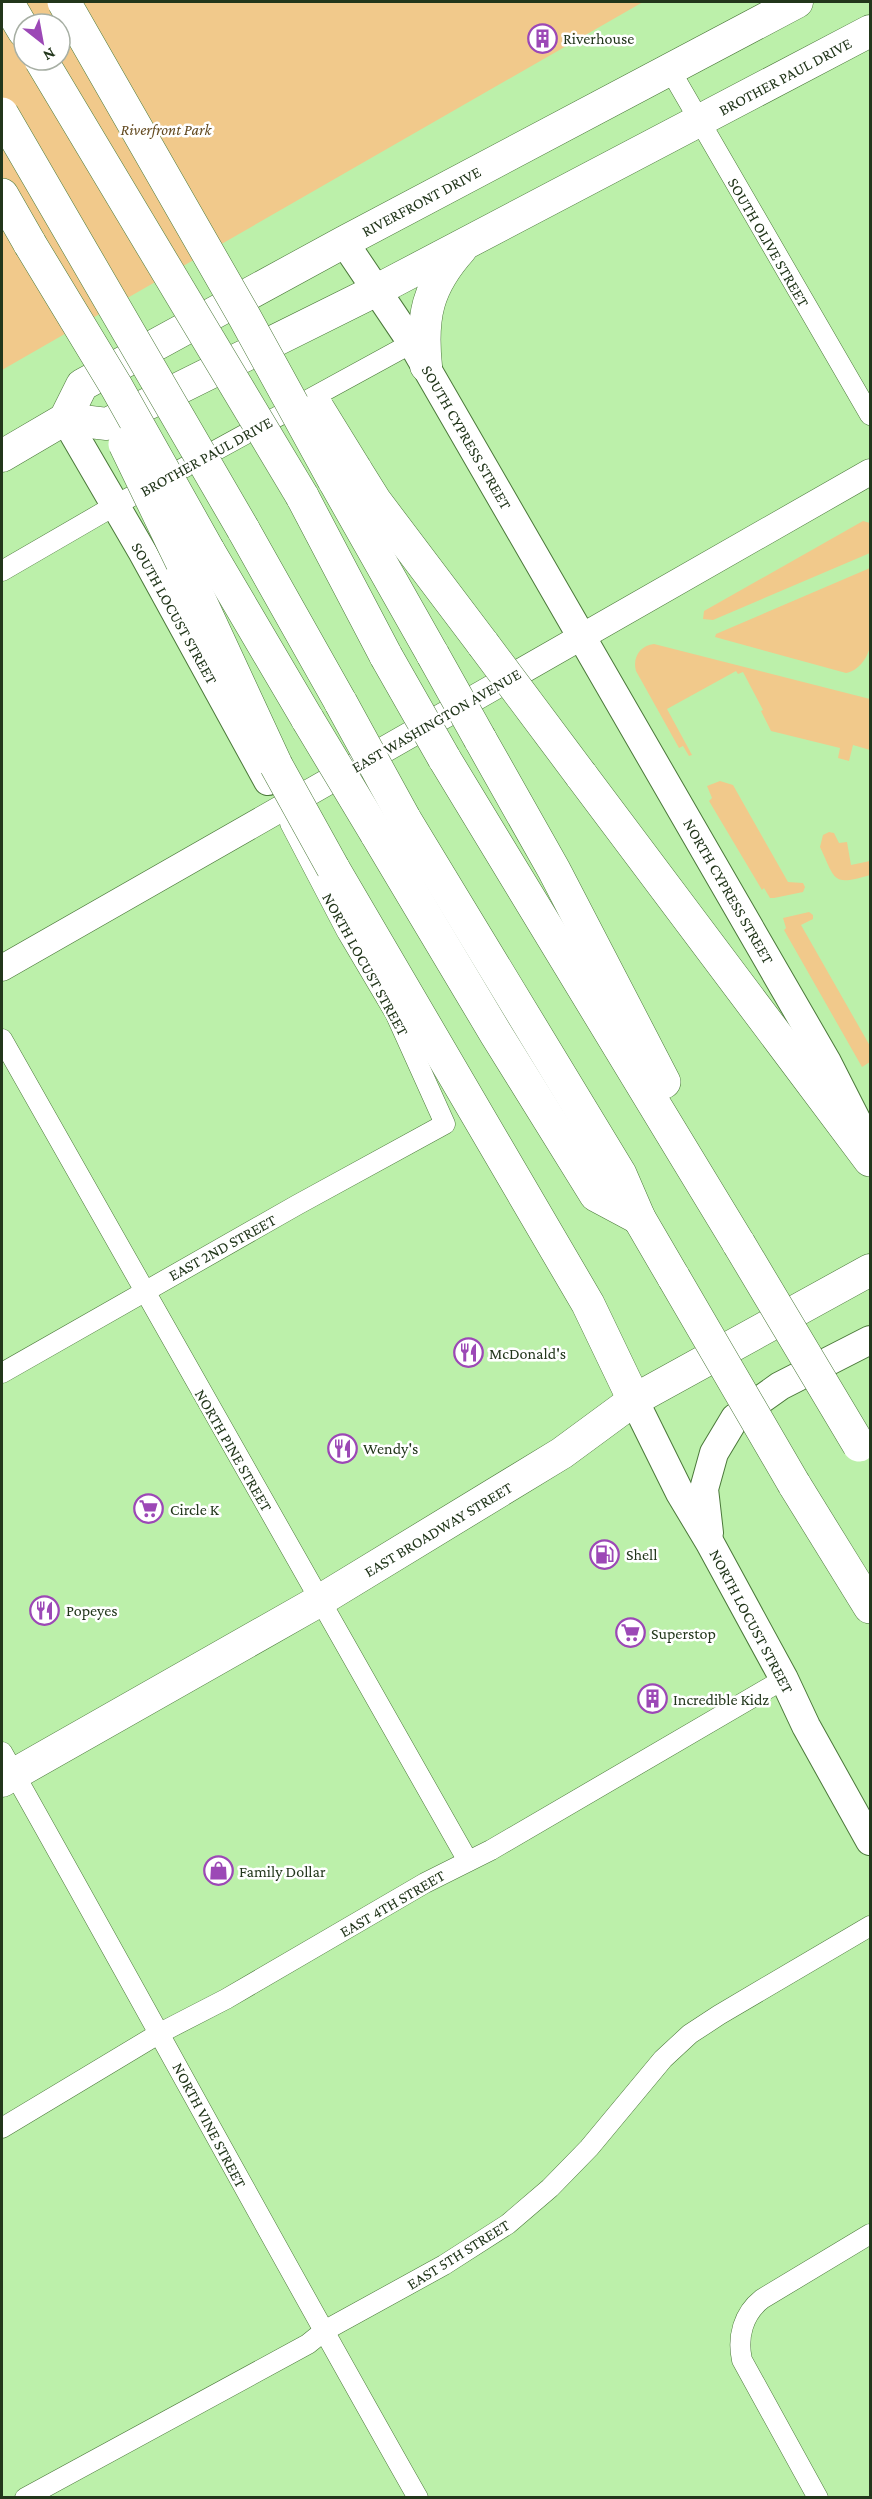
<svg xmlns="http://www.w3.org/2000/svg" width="872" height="2499" viewBox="0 0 872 2499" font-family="'Crimson Pro',serif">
	<rect width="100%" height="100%" fill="#bcf0aa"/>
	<!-- green -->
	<g fill="#f1c98b" fill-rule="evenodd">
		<path d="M2,2H643L2,370ZM24,24H60V60H24Z"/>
		<path d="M863,521L870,523V553L713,620L703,619L704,611Z"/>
		<path d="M870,568C871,589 872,628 870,646C868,658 858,671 846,673L715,637L716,634Z"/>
		<path d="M654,644L870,699V750L853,745L849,761L838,758L840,748L771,731L761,711L763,710L743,672L738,674L736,671L667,709L692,755L689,756L683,746L679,748L636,671C632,657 641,645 654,644Z"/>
		<path d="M720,781L733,785L788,882L803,883L805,887L803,892L774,898H770L764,888L762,890L709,801L712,798L707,786Z"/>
		<path d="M829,832L834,833L839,843L847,842L851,865L870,861V875C832,886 836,881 820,847L823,835Z"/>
		<path d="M809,912L813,915V919L801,925L870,1046V1062L862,1067L784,930L786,928L783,918Z"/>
	</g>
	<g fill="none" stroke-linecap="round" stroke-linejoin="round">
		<defs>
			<g id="minor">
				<path d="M669,68L870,415"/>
				<path d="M2,571L114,506L412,343"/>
				<path d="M2,1039L468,1861"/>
				<path d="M2,1373L297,1205L445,1124L395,1013L347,932L290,823"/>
				<path d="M2,1752C142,2000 277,2250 418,2498"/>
				<path d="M2,2128L160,2033L226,1999L425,1883L491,1850L784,1679"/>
				<path d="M25,2498L308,2344L324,2331L444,2265L508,2224L550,2188L589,2148L663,2059L690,2034L719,2015L870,1926"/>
				<path d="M818,2498L742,2360C737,2337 743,2314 762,2299L870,2234"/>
			</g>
			<path id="tertiary" d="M2,968L870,472"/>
			<g id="secondary">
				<path d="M344,242L412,343L827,1062L864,1135"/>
				<path d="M65,419L143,553L268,781"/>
				<path d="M634,1400L680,1493L710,1543L784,1679L806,1726L870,1841"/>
				<path d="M709,1533L704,1489L714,1453L735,1418L780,1386L870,1340"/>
			</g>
			<g id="primary">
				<path d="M426,366C421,317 427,287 461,249"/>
				<path d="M65,419L107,424L377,290L870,31"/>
				<path d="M2,456L65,419L82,385L344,242L797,2"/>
				<path d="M2,1781L319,1601L562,1453L634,1400L870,1270"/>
			</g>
			<g id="motorway">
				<path d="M7,2L24,31"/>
				<path d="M2,195L30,244"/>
				<path d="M355,469L375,501L483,644"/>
				<path d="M334,480L433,655"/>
				<path d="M302,496L386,656"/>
				<path d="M243,529L341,703"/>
				<path d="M208,550L308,720"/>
				<path d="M182,562L276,765"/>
				<path d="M480,739L554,870L664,1082"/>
				<path d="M444,758L739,1244"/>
				<path d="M581,775L870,1160"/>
				<path d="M404,818L620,1174L639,1218L674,1278"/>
				<path d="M376,833L496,1034L596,1195L639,1218"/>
				<path d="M333,868L588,1304L634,1400"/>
				<path d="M794,1484L870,1607"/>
			</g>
		</defs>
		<!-- minor casing -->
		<use href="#minor" stroke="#4a7839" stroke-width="21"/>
		<!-- tertiary casing -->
		<use href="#tertiary" stroke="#4a7839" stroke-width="27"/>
		<!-- secondary casing -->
		<use href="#secondary" stroke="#4a7839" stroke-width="30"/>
		<!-- primary casing -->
		<use href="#primary" stroke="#4a7839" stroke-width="33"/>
		<!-- motorway casing -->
		<use href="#motorway" stroke="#4a7839" stroke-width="34"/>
		<!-- minor -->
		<use href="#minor" stroke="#fff" stroke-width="20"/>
		<!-- tertiary -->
		<use href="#tertiary" stroke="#fff" stroke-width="26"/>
		<!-- secondary -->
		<use href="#secondary" stroke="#fff" stroke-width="28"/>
		<!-- primary -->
		<use href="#primary" stroke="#fff" stroke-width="32"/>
		<!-- motorway -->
		<use href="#motorway" stroke="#fff" stroke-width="33"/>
		<defs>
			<g id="motorway-bridge">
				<path d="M64,2L244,316L334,480"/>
				<path d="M41,60L302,496"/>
				<path d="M2,114L243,529"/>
				<path d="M30,244L116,386L208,550"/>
				<path d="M318,409L355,469"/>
				<path d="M125,444L182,562"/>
				<path d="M483,644L581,775"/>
				<path d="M433,655L480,739"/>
				<path d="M386,656L444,758"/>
				<path d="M341,703L404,818"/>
				<path d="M308,720L376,833"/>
				<path d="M276,765L333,868"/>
				<path d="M739,1244L859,1445"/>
				<path d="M674,1278L794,1484"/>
			</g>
		</defs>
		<!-- motorway-bridge casing -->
		<use href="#motorway-bridge" stroke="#4a7839" stroke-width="34" stroke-linecap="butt"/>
		<!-- motorway-bridge -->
		<use href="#motorway-bridge" stroke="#fff" stroke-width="33"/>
	</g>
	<!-- icons -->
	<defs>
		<symbol id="building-ring" viewBox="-11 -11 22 22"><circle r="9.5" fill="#fff" stroke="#9c48b6" stroke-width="1.5"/><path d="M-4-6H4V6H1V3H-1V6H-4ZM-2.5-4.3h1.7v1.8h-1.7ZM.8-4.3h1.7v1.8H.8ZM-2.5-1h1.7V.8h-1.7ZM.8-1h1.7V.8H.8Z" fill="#9c48b6"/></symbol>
		<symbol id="restaurant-ring" viewBox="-11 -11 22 22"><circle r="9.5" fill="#fff" stroke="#9c48b6" stroke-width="1.5"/><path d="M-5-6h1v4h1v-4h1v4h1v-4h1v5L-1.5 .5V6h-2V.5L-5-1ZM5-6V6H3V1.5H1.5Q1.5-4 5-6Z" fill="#9c48b6"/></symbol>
		<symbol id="supermarket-ring" viewBox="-11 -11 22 22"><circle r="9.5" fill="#fff" stroke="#9c48b6" stroke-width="1.5"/><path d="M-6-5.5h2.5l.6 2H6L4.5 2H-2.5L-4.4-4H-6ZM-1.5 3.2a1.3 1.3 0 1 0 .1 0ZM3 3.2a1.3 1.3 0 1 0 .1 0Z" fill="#9c48b6"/></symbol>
		<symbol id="fuel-ring" viewBox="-11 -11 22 22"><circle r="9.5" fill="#fff" stroke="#9c48b6" stroke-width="1.5"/><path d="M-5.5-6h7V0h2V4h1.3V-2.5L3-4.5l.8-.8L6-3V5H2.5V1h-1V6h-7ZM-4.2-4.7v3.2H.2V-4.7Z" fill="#9c48b6"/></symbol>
		<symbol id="shop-ring" viewBox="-11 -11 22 22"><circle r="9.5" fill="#fff" stroke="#9c48b6" stroke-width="1.5"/><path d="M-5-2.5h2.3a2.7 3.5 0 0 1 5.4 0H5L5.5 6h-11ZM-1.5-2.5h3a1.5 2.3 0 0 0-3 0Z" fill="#9c48b6"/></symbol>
	</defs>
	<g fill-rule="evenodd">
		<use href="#building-ring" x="526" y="22" width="33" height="33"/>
		<use href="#restaurant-ring" x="452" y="1336" width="33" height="33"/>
		<use href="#restaurant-ring" x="326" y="1432" width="33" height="33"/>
		<use href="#supermarket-ring" x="132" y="1492" width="33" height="33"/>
		<use href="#fuel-ring" x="588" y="1538" width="33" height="33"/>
		<use href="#restaurant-ring" x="28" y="1594" width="33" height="33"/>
		<use href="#supermarket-ring" x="614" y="1616" width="33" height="33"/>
		<use href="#building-ring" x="636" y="1682" width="33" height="33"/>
		<use href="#shop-ring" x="202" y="1854" width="33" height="33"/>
	</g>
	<g text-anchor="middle" stroke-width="5" stroke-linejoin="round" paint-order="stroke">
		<!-- poi labels -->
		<g font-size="16" fill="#22361b" stroke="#fff" text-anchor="start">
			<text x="563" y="44">Riverhouse</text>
			<text x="489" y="1359">McDonald's</text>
			<text x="363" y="1454">Wendy's</text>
			<text x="170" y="1515">Circle K</text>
			<text x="626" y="1560">Shell</text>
			<text x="66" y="1616">Popeyes</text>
			<text x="651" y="1639">Superstop</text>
			<text x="673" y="1705">Incredible Kidz</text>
			<text x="239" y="1877">Family Dollar</text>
		</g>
		<!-- street labels -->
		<g font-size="16" fill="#22361b" stroke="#fff">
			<text transform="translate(785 76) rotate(-28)" y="6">BROTHER PAUL DRIVE</text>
			<text transform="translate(421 201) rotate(-28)" y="6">RIVERFRONT DRIVE</text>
			<text transform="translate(769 242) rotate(60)" y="6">SOUTH OLIVE STREET</text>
			<text transform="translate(467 437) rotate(60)" y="6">SOUTH CYPRESS STREET</text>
			<text transform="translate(206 456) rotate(-29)" y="6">BROTHER PAUL DRIVE</text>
			<text transform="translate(175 613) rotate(61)" y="6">SOUTH LOCUST STREET</text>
			<text transform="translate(436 720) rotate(-30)" y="6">EAST WASHINGTON AVENUE</text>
			<text transform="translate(729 891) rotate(60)" y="6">NORTH CYPRESS STREET</text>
			<text transform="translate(366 964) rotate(61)" y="6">NORTH LOCUST STREET</text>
			<text transform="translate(222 1247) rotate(-29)" y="6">EAST 2ND STREET</text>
			<text transform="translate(234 1450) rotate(60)" y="6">NORTH PINE STREET</text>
			<text transform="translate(438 1529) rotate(-31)" y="6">EAST BROADWAY STREET</text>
			<text transform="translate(752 1621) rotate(62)" y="6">NORTH LOCUST STREET</text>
			<text transform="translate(392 1903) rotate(-30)" y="6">EAST 4TH STREET</text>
			<text transform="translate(210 2125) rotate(62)" y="6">NORTH VINE STREET</text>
			<text transform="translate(458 2254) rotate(-32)" y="6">EAST 5TH STREET</text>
		</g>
		<!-- park labels -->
		<g font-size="16" font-style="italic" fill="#634a20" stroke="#fff">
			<text x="166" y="135">Riverfront Park</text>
		</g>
	</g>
	<!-- border -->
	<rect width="872" height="2499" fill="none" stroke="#22361b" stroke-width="6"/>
	<!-- north arrow -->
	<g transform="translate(42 42) rotate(149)"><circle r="28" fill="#ffffff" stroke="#a7afa4" stroke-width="1.5"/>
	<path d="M0-4.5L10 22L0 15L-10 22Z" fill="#9c48b6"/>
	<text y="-9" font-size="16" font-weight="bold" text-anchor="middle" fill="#22361b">N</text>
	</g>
</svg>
